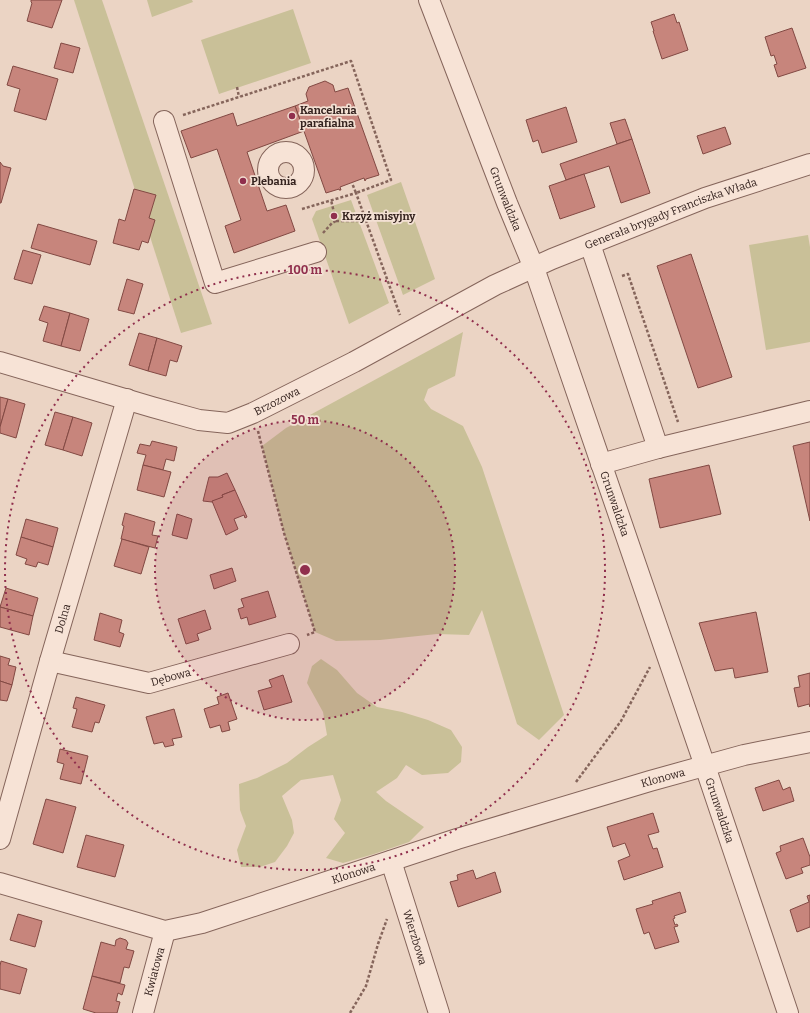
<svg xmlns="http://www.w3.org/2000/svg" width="810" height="1013" viewBox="0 0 810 1013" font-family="Bitter,serif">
	<rect width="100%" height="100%" fill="#ebd4c4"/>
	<!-- green -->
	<g fill="#c9c098">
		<path d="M74,0H102L212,324L181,333Z"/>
		<path d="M147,0H192L193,2L152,17Z"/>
		<path d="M293,9L311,63L219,94L201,40Z"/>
		<path d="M401,182L435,279L403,295L367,195Z"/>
		<path d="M351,200L389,303L349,324L312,219L316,211Z"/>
		<path d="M808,235L810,247V342L766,350L749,245Z"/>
		<path d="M463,332L455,376L428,389L424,400L431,409L463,426L482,467L564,715L539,740L517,724L482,610L469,635L437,634L380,640L336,641L315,632L284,533L262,446L286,428Z"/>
		<path d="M321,659L337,670L357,693L377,707L402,712L428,720L451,730L462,747L461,762L448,773L422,775L406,765L397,778L376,792L386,801L424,827L409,842L374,854L343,863L326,858L345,833L334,819L341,800L333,775L301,780L282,796L292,820L294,833L287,846L275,862L260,867H241L237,850L246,826L240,810L239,784L257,778L287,763L308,747L327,735L323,712L307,683L312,666Z"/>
	</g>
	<!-- building -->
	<g fill="#c7857c" stroke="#824943">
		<path d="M31,0H62L52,28L27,21L32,3L31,2Z"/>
		<path d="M674,14L677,23L679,22L688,50L662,59L653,31H654L651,22Z"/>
		<path d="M792,28L806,68L778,77L774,65L777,64L774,55L771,56L765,37Z"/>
		<path d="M61,43L80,48L73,73L54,68Z"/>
		<path d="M13,66L58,79L46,120L14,111L20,89L7,85Z"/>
		<path d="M325,81L333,85L335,92L348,88L379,175L366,179L365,181L364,178L340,187L341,190H339V189L326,193L295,106L308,101L306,94L309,87Z"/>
		<path d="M295,106L304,131L247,152L267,211L286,205L295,231L234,253L225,226L241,220L217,149L191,158L181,131L233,113L237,126Z"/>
		<path d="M566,107L577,142L542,153L538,140L533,142L526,120Z"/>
		<path d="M625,119L632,139L617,144L610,123Z"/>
		<path d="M725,127L731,144L703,154L697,136Z"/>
		<path d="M632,139L650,193L621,203L609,166L566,180L560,164Z"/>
		<path d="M0,162L3,166L11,168L1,203H0Z"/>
		<path d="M584,174L595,207L560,219L549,186Z"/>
		<path d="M134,189L156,195L149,218L155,220L148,243L142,241L139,250L113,243L119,219L125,221Z"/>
		<path d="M38,224L97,241L90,265L31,248Z"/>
		<path d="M23,250L41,255L32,284L14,279Z"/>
		<path d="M691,254L732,377L698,388L657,266Z"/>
		<path d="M127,279L143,284L134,314L118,310Z"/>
		<path d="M44,306L70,313L61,346L43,341L48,323L39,320Z"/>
		<path d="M70,313L89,319L80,351L61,346Z"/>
		<path d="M139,333L157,338L148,371L129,365Z"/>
		<path d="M157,338L182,346L177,362L170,360L166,376L148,371Z"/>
		<path d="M0,397L8,399L0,427Z"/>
		<path d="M8,399L25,404L16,438L0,433V427Z"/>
		<path d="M55,412L73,417L63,450L45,445Z"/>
		<path d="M73,417L92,423L82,456L63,450Z"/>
		<path d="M152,441L177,447L174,461L166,459L163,470L143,465L146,455L137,453L140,444L150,446Z"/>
		<path d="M810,442V521L793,446Z"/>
		<path d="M143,465L171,472L164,497L137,490Z"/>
		<path d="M709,465L721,514L660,528L649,479Z"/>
		<path d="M227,473L235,490L222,495L223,497L212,502L203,501L209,477H218Z"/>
		<path d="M235,490L247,517L245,518L244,515L234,519L238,529L226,535L212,501L223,497L222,495Z"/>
		<path d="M125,513L155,522L152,535L158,536L155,548L121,539L124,526L122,525Z"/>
		<path d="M177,514L192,519L187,539L172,535Z"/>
		<path d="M26,519L58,528L53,547L21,537Z"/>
		<path d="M21,537L53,547L48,565L38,562L36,567L25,564L27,559L16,555Z"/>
		<path d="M122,539L149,547L141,574L114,566Z"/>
		<path d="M232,568L236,581L214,589L210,575Z"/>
		<path d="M6,588L38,598L33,616L0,607Z"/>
		<path d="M268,591L276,617L249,625L247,617L241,619L238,609L244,607L241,599Z"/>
		<path d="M0,607L33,616L29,635L0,627Z"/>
		<path d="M205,610L211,629L197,634L199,640L186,644L178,619Z"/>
		<path d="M756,612L768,672L735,678L733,668L715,671L699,623Z"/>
		<path d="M100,613L122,620L119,632L124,634L120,647L94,640Z"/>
		<path d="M0,656L10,659L8,665L16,667L12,685L0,681Z"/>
		<path d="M810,673V707L809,704L798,707L794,688L800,687L798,676Z"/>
		<path d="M283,675L292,702L264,710L258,691L272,687L269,680Z"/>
		<path d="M0,681L12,685L7,701L0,700Z"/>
		<path d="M228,693L237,719L228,722L230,730L222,732L220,725L210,728L204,709L219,704L217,697Z"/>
		<path d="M76,697L105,705L99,723L95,722L92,732L72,727L77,709L73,708Z"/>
		<path d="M174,709L182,737L172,739L174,745L165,747L163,742L154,744L146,717Z"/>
		<path d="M60,749L88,756L81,784L60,779L64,764L57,762Z"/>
		<path d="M779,780L783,790L790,787L794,801L763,811L755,788Z"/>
		<path d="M46,799L76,807L63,853L33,844Z"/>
		<path d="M653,813L659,832L648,835L653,849L657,848L663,867L624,880L618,861L630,856L625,843L613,847L607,827Z"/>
		<path d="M86,835L124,845L115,877L77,867Z"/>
		<path d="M803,838L810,857V865L801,868L803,873L786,879L776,853L781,851L780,846Z"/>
		<path d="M473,870L476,879L495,872L501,892L458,907L450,882L458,880L457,875Z"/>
		<path d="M680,892L686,912L674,916L675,918L673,919L675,925L677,924L678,926L674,927L679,942L655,949L649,932L644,934L636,909L653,904L652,901Z"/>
		<path d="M810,895V927L797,932L790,910L809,902L807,896Z"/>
		<path d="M18,914L42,921L35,947L10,940Z"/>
		<path d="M120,938L126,940L128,943L126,949L134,951L129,968L124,967L120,983L92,976L101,942L115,946L116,940Z"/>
		<path d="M1,961L27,969L20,994L0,989V966Z"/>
		<path d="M92,976L125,985L122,995L118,993L116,1001L120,1002L117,1013H96L83,1009Z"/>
	</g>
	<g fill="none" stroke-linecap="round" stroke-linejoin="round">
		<defs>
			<g id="minor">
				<path id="s1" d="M429,0L507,203L534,268L705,766L788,1013"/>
				<path d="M164,121L215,283L316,252"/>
				<circle cx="286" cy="170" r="18"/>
				<path d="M590,244L658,448"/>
				<path id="s2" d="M0,362L152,407L199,420L228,423L253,413L354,362L495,285L552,259L705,198L810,164"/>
				<path d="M601,464L658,448L810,411"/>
				<path id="s3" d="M50,661L149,683L289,644"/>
				<path id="s4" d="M0,839L50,661L127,399"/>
				<path id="s5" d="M391,861L439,1013"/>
				<path id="s6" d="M0,883L165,931L202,923L457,839L650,781L744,755L810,742"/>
				<path id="s7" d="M143,1013L165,931"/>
			</g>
		</defs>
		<!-- minor casing -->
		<use href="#minor" stroke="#85655b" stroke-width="22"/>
		<!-- path -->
		<g stroke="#85655b" stroke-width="2.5" stroke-dasharray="3 2" stroke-linecap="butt">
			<path d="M237,87L239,97"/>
			<path d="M183,115L351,61L391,180L356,193L352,183"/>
			<path d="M302,209L356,193L400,315"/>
			<path d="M336,221H357L365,218"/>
			<path d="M323,233L332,223L336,221L331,200"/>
			<path d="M622,276L628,274L678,422"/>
			<path d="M258,431L284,533L315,632L307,635"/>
			<path d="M576,782L621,721L650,667"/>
			<path d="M350,1013L366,986L378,944L387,919"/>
		</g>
		<!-- minor -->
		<use href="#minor" stroke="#f7e3d6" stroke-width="20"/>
	</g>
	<!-- distance rings -->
	<circle cx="305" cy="570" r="150" fill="#902f4d" fill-opacity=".12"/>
	<g fill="none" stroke="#902f4d" stroke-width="2" stroke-dasharray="2 4">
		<circle cx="305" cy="570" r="150"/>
		<circle cx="305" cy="570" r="300"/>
	</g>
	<!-- markers -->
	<g fill="#902f4d" stroke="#f3e0d3" stroke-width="1.5">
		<circle cx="292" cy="116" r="4"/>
		<circle cx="243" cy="181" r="4"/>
		<circle cx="334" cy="216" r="4"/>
	</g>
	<g text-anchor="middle" stroke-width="3.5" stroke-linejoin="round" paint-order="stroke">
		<!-- poi labels -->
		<g font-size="11" font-weight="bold" fill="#35231f" stroke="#f3e0d3" text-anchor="start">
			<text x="300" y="114">Kancelaria<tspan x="300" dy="13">parafialna</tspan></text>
			<text x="251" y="185">Plebania</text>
			<text x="342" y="220">Krzyż misyjny</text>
		</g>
		<!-- street labels -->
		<g font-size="11" fill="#35231f" stroke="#f3e0d3">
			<text dy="4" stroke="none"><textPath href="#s1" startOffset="213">Grunwaldzka</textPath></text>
			<text dy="4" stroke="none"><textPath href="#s2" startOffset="727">Generała brygady Franciszka Włada</textPath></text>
			<text dy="4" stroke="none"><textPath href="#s2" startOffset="290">Brzozowa</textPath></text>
			<text dy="4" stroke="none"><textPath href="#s1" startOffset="537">Grunwaldzka</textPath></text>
			<text dy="4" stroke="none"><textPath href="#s4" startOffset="229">Dolna</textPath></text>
			<text dy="4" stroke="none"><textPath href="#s3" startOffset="124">Dębowa</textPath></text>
			<text dy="4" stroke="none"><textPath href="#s6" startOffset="693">Klonowa</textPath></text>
			<text dy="4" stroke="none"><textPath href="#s1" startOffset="861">Grunwaldzka</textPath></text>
			<text dy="4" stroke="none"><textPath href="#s6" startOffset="369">Klonowa</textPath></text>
			<text dy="4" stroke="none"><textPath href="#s5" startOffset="80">Wierzbowa</textPath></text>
			<text dy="4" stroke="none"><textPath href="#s7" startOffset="43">Kwiatowa</textPath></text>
		</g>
	</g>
	<circle cx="305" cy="570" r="6" fill="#902f4d" stroke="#f3e0d3" stroke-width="2"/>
	<g font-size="12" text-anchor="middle" font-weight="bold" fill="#902f4d" stroke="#f3e0d3" stroke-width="3.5" stroke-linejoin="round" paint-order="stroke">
		<text x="305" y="274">100 m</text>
		<text x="305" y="424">50 m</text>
	</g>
</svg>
